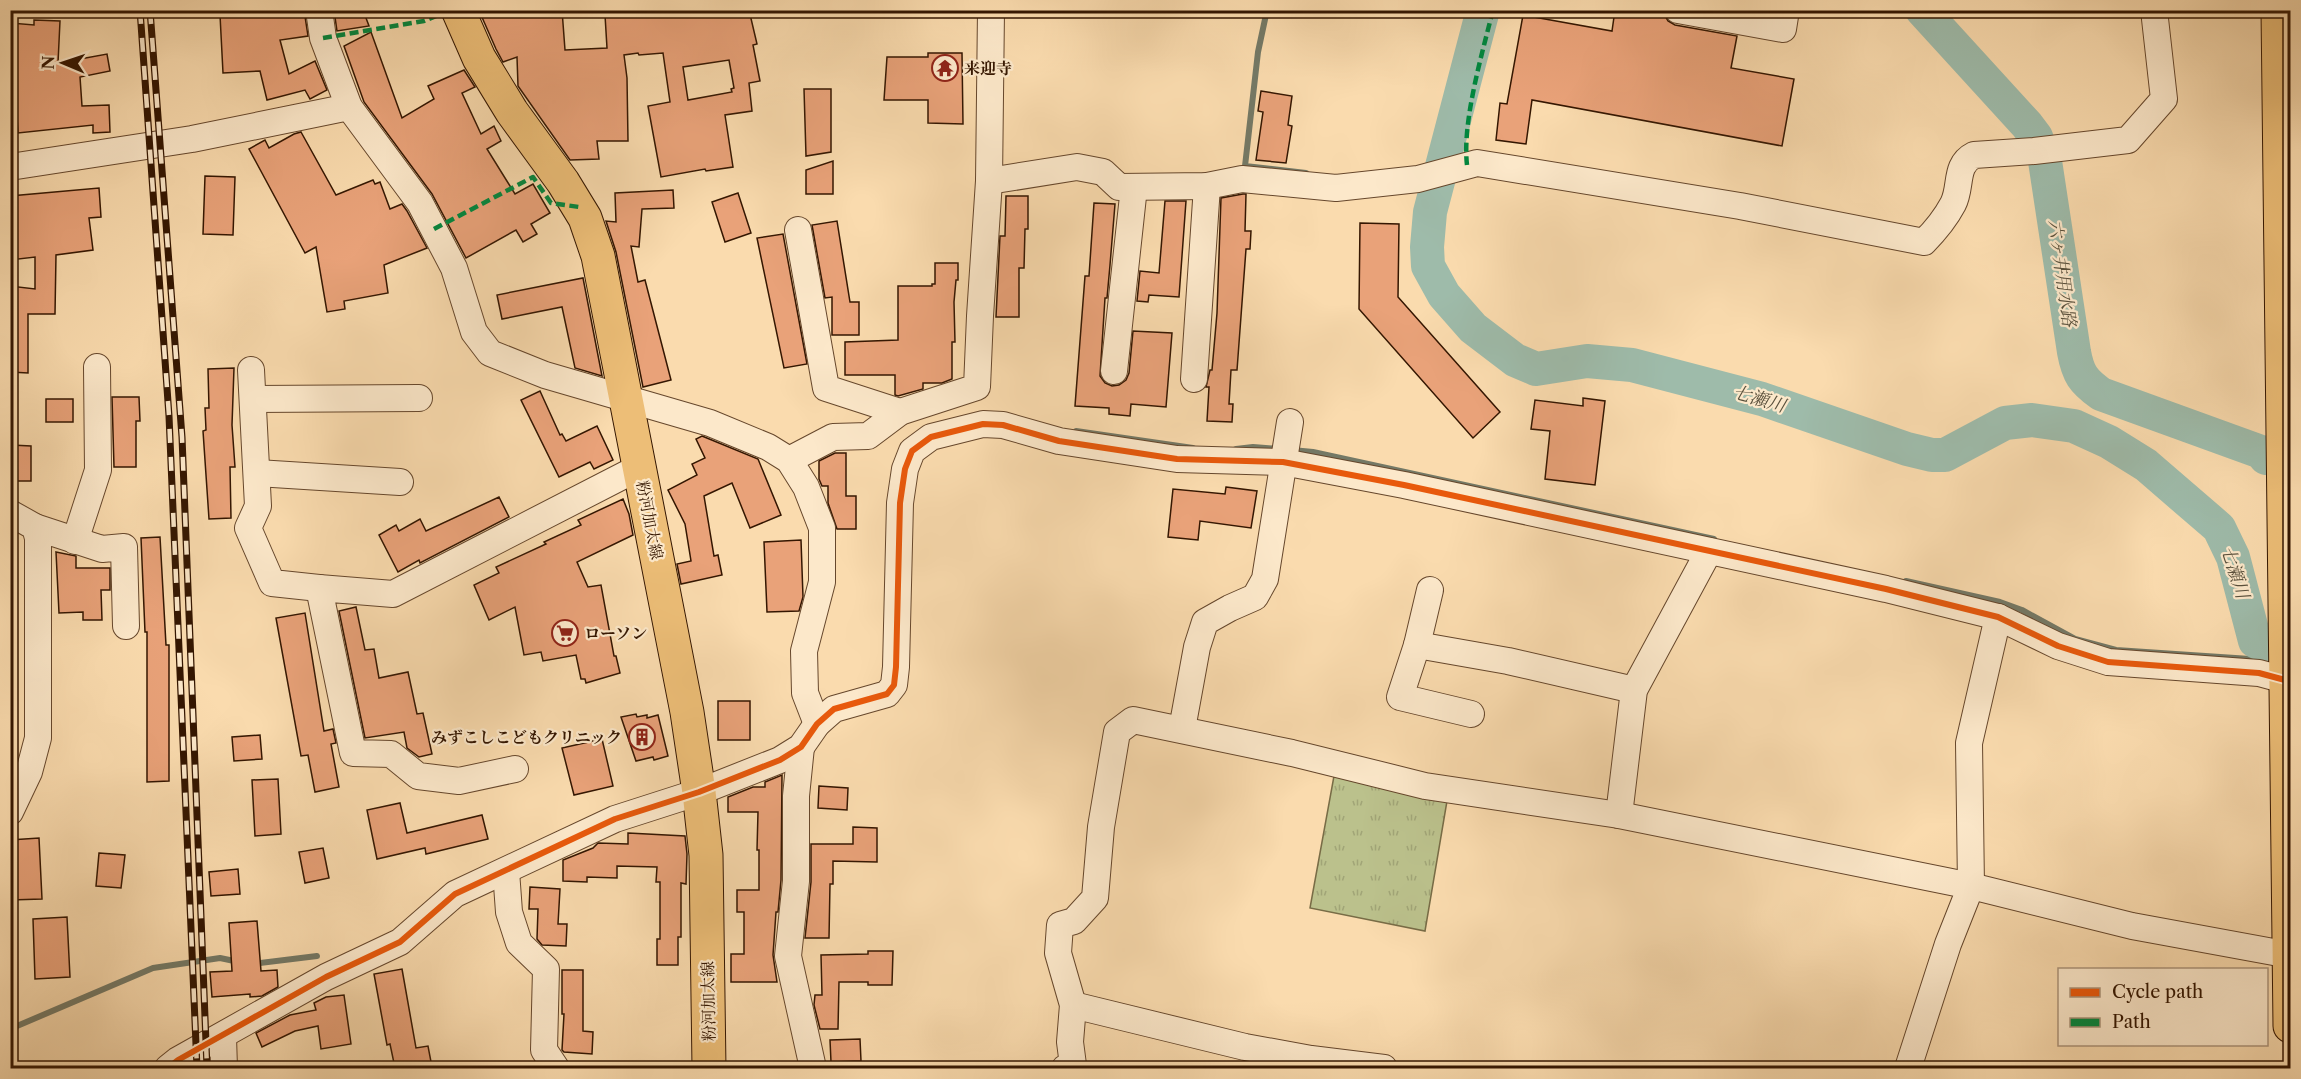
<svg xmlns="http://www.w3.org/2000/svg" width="2301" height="1079" viewBox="0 0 2301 1079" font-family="'Libre Caslon Text','Noto Serif JP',serif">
	<defs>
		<pattern id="park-tufts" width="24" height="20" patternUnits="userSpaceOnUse" patternTransform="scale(1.5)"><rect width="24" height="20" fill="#bbc18c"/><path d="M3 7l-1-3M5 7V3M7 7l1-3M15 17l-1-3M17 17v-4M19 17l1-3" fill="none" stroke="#a1a577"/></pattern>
	</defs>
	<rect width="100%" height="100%" fill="#fadbae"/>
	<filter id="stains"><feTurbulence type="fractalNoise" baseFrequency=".00333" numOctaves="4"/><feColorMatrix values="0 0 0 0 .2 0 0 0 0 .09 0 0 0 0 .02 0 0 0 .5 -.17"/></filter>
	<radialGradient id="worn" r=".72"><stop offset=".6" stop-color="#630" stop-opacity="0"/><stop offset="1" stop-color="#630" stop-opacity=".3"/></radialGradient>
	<!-- park -->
	<path fill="url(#park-tufts)" stroke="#786c46" stroke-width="1.5" d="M1334,776L1447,801L1425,931L1310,908Z"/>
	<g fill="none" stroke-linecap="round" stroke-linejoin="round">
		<!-- stream -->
		<g stroke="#747966" stroke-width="6">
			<path d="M1267,10L1258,52L1245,166L1306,173"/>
			<path d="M1076,431L1193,448"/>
			<path d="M1236,449L1253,447L1279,449"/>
			<path d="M1292,450L1313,452L1714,539"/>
			<path d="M1906,581L2000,602L2022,610L2075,639L2116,650L2265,660"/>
			<path d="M252,964L317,956"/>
			<path d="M10,1029L153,968L220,958L239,962"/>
		</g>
		<!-- river -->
		<g stroke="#9ebbaa" stroke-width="34">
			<path d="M1483,10L1430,212L1427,247L1428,266L1444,295L1473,328L1515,360L1536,369L1587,361L1632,365L1762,399L1907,449L1932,455H1945L2005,423L2032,420L2074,426L2109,442L2146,465L2219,528L2233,557L2255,641L2267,647"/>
			<path d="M1922,10L2027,125L2036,137L2045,161L2074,352C2078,374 2083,381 2101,394L2261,452L2266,458"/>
		</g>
	</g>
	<!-- building -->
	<g fill="#e9a279" stroke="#341601" stroke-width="1.5" fill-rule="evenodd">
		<path d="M243,10H304L308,36L280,40L289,74L315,61L327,90L310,99L305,90L267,100L260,71L223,73L220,15L244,14Z"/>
		<path d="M334,10H363L369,26L337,31Z"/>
		<path d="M493,10H496L497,15L531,10H562L565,50L607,48L605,15L646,10H749L757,44L753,45L760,81L749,83L752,111L725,115L733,167L706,171L705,169L661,177L648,106L670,102L663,53L639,55L638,53L624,55L627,78L628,141H597L599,159L570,160L518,86L517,57L503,62L496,49L481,15ZM729,60L734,88L731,89L732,92L688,100L683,67Z"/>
		<path d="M1615,10L1646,15L1655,12L1664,14L1668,21L1675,25L1737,36L1731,68L1794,79L1782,146L1532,100L1526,144L1496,140L1500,103L1507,104L1523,15L1612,31Z"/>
		<path d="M34,20L60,21L58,63L107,54L110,71L80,77L82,106L109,105L110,132L93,133V125L18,133L13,56H10L11,23L34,25Z"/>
		<path d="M371,32L402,118L434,99L428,86L464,70L475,87L462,93L481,134L494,126L501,141L487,149L515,194L533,184L550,213L531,224L537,234L523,242L516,230L466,258L432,194L364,102L344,46Z"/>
		<path d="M928,53H962L963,124L928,123V100H884L887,57H928Z"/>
		<path d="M804,89H831V152L806,156Z"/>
		<path d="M1261,91L1292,96L1288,125L1292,126L1286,163L1256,160L1263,112L1258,111Z"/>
		<path d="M301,132L336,195L373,180L375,184L380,182L390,209L402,204L407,211L427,248L384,265L388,293L344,301L345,309L327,312L316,247L305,253L249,149L265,140L269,148L294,134Z"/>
		<path d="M833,161V194H806V170Z"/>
		<path d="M205,176L235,177L233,235L203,234Z"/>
		<path d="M99,188L101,217L89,218L93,250L56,255L55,314H28V373L10,372V286L35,289V257L10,260V196Z"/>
		<path d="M673,190L674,208L642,209L639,247L631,246L638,282L645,280L671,380L643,387L616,252L606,221L616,222L615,193Z"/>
		<path d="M738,193L751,233L725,242L712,202Z"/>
		<path d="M1243,194H1246L1245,231H1251L1250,249H1246L1237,370H1231L1229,404H1233L1232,422L1207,421L1209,387H1206L1210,370H1212L1217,313L1221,198Z"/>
		<path d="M1006,196H1028V229H1025L1024,268H1019V317H996L1000,236H1005Z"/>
		<path d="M1165,201H1186L1179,297L1149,295L1148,302L1137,301L1140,271L1159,273Z"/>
		<path d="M1094,203L1115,204L1110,265L1107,298H1105L1100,376L1105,383L1112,386L1119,385L1126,380L1129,373L1133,331L1172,333L1166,407L1131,404L1130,416L1109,414V408L1075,406L1085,276H1089Z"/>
		<path d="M837,221L850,302H859V335H832V297L825,298L812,225Z"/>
		<path d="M1360,223L1399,224L1398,297L1500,412L1473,438L1359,309Z"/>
		<path d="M783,234L807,364L784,368L757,238Z"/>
		<path d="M935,263H958V280H956L954,302L955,342H952V379L942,383H923V389L898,396L895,395V375H845V342L898,340V286H932V284H935Z"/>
		<path d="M583,278L602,376L575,368L562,307L502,319L497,295Z"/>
		<path d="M234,368L232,425L235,467H230L231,518L209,519L203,431L206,430L205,408H209L208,369Z"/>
		<path d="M540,391L560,435L562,434L566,441L597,426L613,460L594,469L590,462L559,477L521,400Z"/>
		<path d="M112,397H139L140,421H136V467H114Z"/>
		<path d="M1583,398L1605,401L1595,485L1545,479L1550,431L1531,429L1535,400L1583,406Z"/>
		<rect x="46" y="399" width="27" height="23"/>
		<path d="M702,436L758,459L781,515L750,528L732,483L704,496L714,556L718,555L722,575L681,584L677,564L691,561L685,524L668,490L697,475L692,464L705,458L696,439Z"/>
		<path d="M11,445L31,446V481H10Z"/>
		<path d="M835,453H846V496H856V529H837L828,503V486H822L819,479V461Z"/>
		<path d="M1226,487L1257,491L1251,528L1200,521L1198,540L1168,537L1173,489L1225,494Z"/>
		<path d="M499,497L509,517L420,563L419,560L398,572L379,535L396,525L399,531L420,519L426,531Z"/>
		<path d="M623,499L629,514L633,535L577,562L588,587L601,585L614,656H616L620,673L586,683L585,679H581L576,655L543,661L541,652L524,655L515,607L489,620L474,585L499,573L496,567L546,544L544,542L581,525L578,520Z"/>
		<path d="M160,537L166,645H169V781L147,782V632H145L141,538Z"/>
		<path d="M801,540L803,597L799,611L767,612L764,542Z"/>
		<path d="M56,552L76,556V568H110V590H101L102,620H83V612L59,613Z"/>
		<path d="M356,607L365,650L374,649L379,678L408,672L417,714L423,713L432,754L419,757L407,748L404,732L365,738L339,611Z"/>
		<path d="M305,613L324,731L333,729L336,743L331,744L339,787L315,792L308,755L301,756L276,618Z"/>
		<rect x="718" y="701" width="32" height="39"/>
		<path d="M636,714L637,717L647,715V718L658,715L668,756L654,760L653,757L636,761L621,717Z"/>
		<path d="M260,735L262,759L234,761L232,737Z"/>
		<path d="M602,739L613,786L574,795L562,748Z"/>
		<path d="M782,775L781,880L778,912H776L773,955L777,982H731V954H744V912H737V890H759V850H757L758,812H728V797L753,787H765V782Z"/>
		<path d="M278,779L281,834L255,836L252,780Z"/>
		<path d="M819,786L848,788L847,810L818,808Z"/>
		<path d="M400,803L407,833L482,815L488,839L426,854L425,848L377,859L367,810Z"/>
		<path d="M853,827L877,828V862L833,861V884H830L829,938H805L811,882V844H853Z"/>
		<path d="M628,833L685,836L687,854L686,884L681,883V937H678V965H657V939H660V882H656L657,867L617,866V878L587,877V882L563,881V860L593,848L598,843L628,844Z"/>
		<path d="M39,838L42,899L10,900V840Z"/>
		<path d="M323,848L329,878L305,883L299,852Z"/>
		<path d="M99,853L125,855L121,888L96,886Z"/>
		<path d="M238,869L240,894L211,896L209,872Z"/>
		<path d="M530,887L560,889L558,924H567L566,946L542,945L537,939L538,909H529Z"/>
		<path d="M67,917L70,977L35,979L33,919Z"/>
		<path d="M257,921L261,971L277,970L278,987L262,996L250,997V994L212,997L210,972L232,971L229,923Z"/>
		<path d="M868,951H893L892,985H868V982H839L838,1029H820L814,1005L815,995H822L821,955L868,954Z"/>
		<path d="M402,969L416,1048L428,1046L432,1067L395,1068L390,1044L387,1045L374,974Z"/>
		<path d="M562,970H583V1031L593,1032L592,1054L564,1052L562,1050L564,1014H562Z"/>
		<path d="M344,995L351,1044L321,1049L318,1026L295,1031L262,1047L256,1033L290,1015L316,1010L314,1003L326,997Z"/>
		<path d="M860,1039L861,1061L831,1062L830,1040Z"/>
	</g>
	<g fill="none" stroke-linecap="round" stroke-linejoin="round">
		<defs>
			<g id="minor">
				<path d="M319,10L323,38L349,107L420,203L454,268L474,332L490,353L545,375L710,423L768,447L789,460L806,487L822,528V582L804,651L805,693L817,724"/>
				<path d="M1678,10L1783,29L1786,10"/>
				<path d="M10,167L192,139L349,107"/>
				<path d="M989,181L1077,167L1103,172L1119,187L1207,186L1242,179L1336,188L1418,179L1477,163L1740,206L1924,242C1936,230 1945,219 1953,204C1962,187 1954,165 1974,155L2034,151L2128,140L2164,99L2154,10"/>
				<path d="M798,230L826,388L900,412"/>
				<path d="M251,370L258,506L248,528L272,583L319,588"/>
				<path d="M1114,371L1134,187"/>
				<path d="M1194,379L1207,186"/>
				<path d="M253,399L419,398"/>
				<path d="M789,460L833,437L868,436L900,412L977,387L980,316L989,181L991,10"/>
				<path d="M257,473L400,482"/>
				<path d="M10,513L35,527L38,538V738L29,772L10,812"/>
				<path d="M35,527L102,549L124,547L126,626"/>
				<path d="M75,541L98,470L97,367"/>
				<path d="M1430,590L1417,645L1400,697L1471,714"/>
				<path d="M1417,645L1508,661L1634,690"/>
				<path d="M1182,729L1197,647L1205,622L1230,608L1255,597L1265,579L1290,422"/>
				<path d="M801,747L796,796V881L788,956L813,1068"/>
				<path d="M515,769L459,781L418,776L391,754L353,753L319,588L393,594L640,467"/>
				<path d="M1619,815L1634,690L1709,551"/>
				<path d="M506,871L509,912L519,943L546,969L544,1050L556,1068"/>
				<path d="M1073,1005L1245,1047L1311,1059L1384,1068"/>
				<path d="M223,1037L224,1068"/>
				<path d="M168,1068L178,1060L326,977L400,942L455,894L615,819L699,792L780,760L801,747L817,724L834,709L887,694L894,685L896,667L900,503L905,469L912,451L931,437L983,424L1003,425L1059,441L1177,459L1283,462L1404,485L1886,589L1998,617L2058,646L2108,662L2259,673L2285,680"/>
				<path d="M1065,1068L1073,1065L1070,1042L1073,1005L1058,953L1060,925L1074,921L1095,898L1101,827L1117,732L1133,720L1292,753L1425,786L1619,815L1971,886L2132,926L2290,955"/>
				<path d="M1908,1068L1948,944L1971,886L1969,743L1998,617"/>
			</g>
			<g id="major">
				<path d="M458,10L479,58L512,112L563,182L585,218L598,256L687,712L699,792L706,855L709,1068"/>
				<path d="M2278,10L2290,1026"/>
			</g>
		</defs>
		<!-- minor casing -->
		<use href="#minor" stroke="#66472c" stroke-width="28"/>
		<!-- major casing -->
		<use href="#major" stroke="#341601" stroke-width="35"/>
		<!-- minor -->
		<use href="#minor" stroke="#fce8ca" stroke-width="26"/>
		<!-- major -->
		<use href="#major" stroke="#edbe77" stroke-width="33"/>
		<defs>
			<g id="rail">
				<path d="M140,10L169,416L197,1068"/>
				<path d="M150,10L182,437L207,1068"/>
			</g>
		</defs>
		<!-- rail casing -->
		<use href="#rail" stroke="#341601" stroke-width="7"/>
		<!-- rail -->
		<use href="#rail" stroke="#fce8ca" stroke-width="4.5" stroke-dasharray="14" stroke-linecap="butt"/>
		<!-- quiet -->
		<g stroke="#00873e" stroke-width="4.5" stroke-dasharray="9 4.5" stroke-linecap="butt">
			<path d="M323,38L424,21L451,10"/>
			<path d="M1467,165C1462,122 1482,54 1493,10"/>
			<path d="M434,229L533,177L551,203L579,207"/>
		</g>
		<defs>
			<path id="cycleway" d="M168,1068L178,1060L326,977L400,942L455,894L615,819L699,792L780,760L801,747L817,724L834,709L887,694L894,685L896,667L900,503L905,469L912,451L931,437L983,424L1003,425L1059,441L1177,459L1283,462L1404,485L1886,589L1998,617L2058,646L2108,662L2259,673L2285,680"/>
		</defs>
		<!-- cycleway casing -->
		<use href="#cycleway" stroke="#fce8ca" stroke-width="10"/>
		<!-- cycleway -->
		<use href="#cycleway" stroke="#e8590c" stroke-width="6"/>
	</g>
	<!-- icons -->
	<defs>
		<symbol id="temple-ring" viewBox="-11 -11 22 22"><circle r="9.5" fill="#fce8ca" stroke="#8f2418" stroke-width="1.5"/><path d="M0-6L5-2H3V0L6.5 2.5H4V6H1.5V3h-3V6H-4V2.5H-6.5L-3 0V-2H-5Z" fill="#8f2418"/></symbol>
		<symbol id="supermarket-ring" viewBox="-11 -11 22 22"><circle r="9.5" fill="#fce8ca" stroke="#8f2418" stroke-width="1.5"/><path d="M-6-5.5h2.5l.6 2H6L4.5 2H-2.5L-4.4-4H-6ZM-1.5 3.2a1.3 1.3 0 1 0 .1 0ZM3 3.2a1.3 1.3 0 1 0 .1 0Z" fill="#8f2418"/></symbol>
		<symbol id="building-ring" viewBox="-11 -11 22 22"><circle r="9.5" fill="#fce8ca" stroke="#8f2418" stroke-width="1.5"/><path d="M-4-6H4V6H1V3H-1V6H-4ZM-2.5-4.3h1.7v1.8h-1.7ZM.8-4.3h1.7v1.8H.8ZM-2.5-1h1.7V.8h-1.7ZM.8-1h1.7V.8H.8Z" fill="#8f2418"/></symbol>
	</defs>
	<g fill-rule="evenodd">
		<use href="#temple-ring" x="930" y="53" width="30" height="30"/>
		<use href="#supermarket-ring" x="550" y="618" width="30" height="30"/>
		<use href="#building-ring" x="627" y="722" width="30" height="30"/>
	</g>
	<g text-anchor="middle" stroke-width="4.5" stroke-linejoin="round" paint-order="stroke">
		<!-- poi labels -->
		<g font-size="16" font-weight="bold" fill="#341601" stroke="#fce8ca" text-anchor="start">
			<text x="964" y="74">来迎寺</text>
			<text x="584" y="639">ローソン</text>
			<text x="622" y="743" text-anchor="end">みずこしこどもクリニック</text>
		</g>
		<!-- street labels -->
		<g font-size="16" fill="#341601" stroke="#fce8ca">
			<text transform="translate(650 520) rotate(79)" y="6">粉河加太線</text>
			<text transform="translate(708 1001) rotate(-91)" y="6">粉河加太線</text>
		</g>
		<!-- water labels -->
		<g font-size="18" font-style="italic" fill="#59503c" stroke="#fce8ca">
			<text transform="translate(2062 273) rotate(82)" y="6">六ヶ井用水路</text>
			<text transform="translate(1759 399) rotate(16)" y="6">七瀬川</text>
			<text transform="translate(2235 572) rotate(72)" y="6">七瀬川</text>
		</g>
	</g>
	<!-- margin -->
	<rect width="2301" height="1079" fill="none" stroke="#fadbae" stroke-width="36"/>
	<rect x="12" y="12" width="2277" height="1055" fill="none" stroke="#341601" stroke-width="3"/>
	<rect x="18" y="18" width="2265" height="1043" fill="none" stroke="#341601" stroke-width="1.5"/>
	<!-- legend -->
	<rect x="2058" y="968" width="210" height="78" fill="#fce8ca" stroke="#ac947a" stroke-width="1.5"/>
	<rect x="2070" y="988" width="30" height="9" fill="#e8590c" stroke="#ac947a" stroke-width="1.5"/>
	<text x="2112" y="998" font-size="18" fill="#341601">Cycle path</text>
	<rect x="2070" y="1018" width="30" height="9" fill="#00873e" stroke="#ac947a" stroke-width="1.5"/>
	<text x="2112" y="1028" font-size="18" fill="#341601">Path</text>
	<!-- north arrow -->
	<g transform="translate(63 63) rotate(272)" stroke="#fce8ca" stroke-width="4.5" paint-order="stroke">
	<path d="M0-4.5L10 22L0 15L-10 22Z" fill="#341601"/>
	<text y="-9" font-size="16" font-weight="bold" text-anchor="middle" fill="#341601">N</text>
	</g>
	<rect width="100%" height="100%" filter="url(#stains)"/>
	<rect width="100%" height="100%" fill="url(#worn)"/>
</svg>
